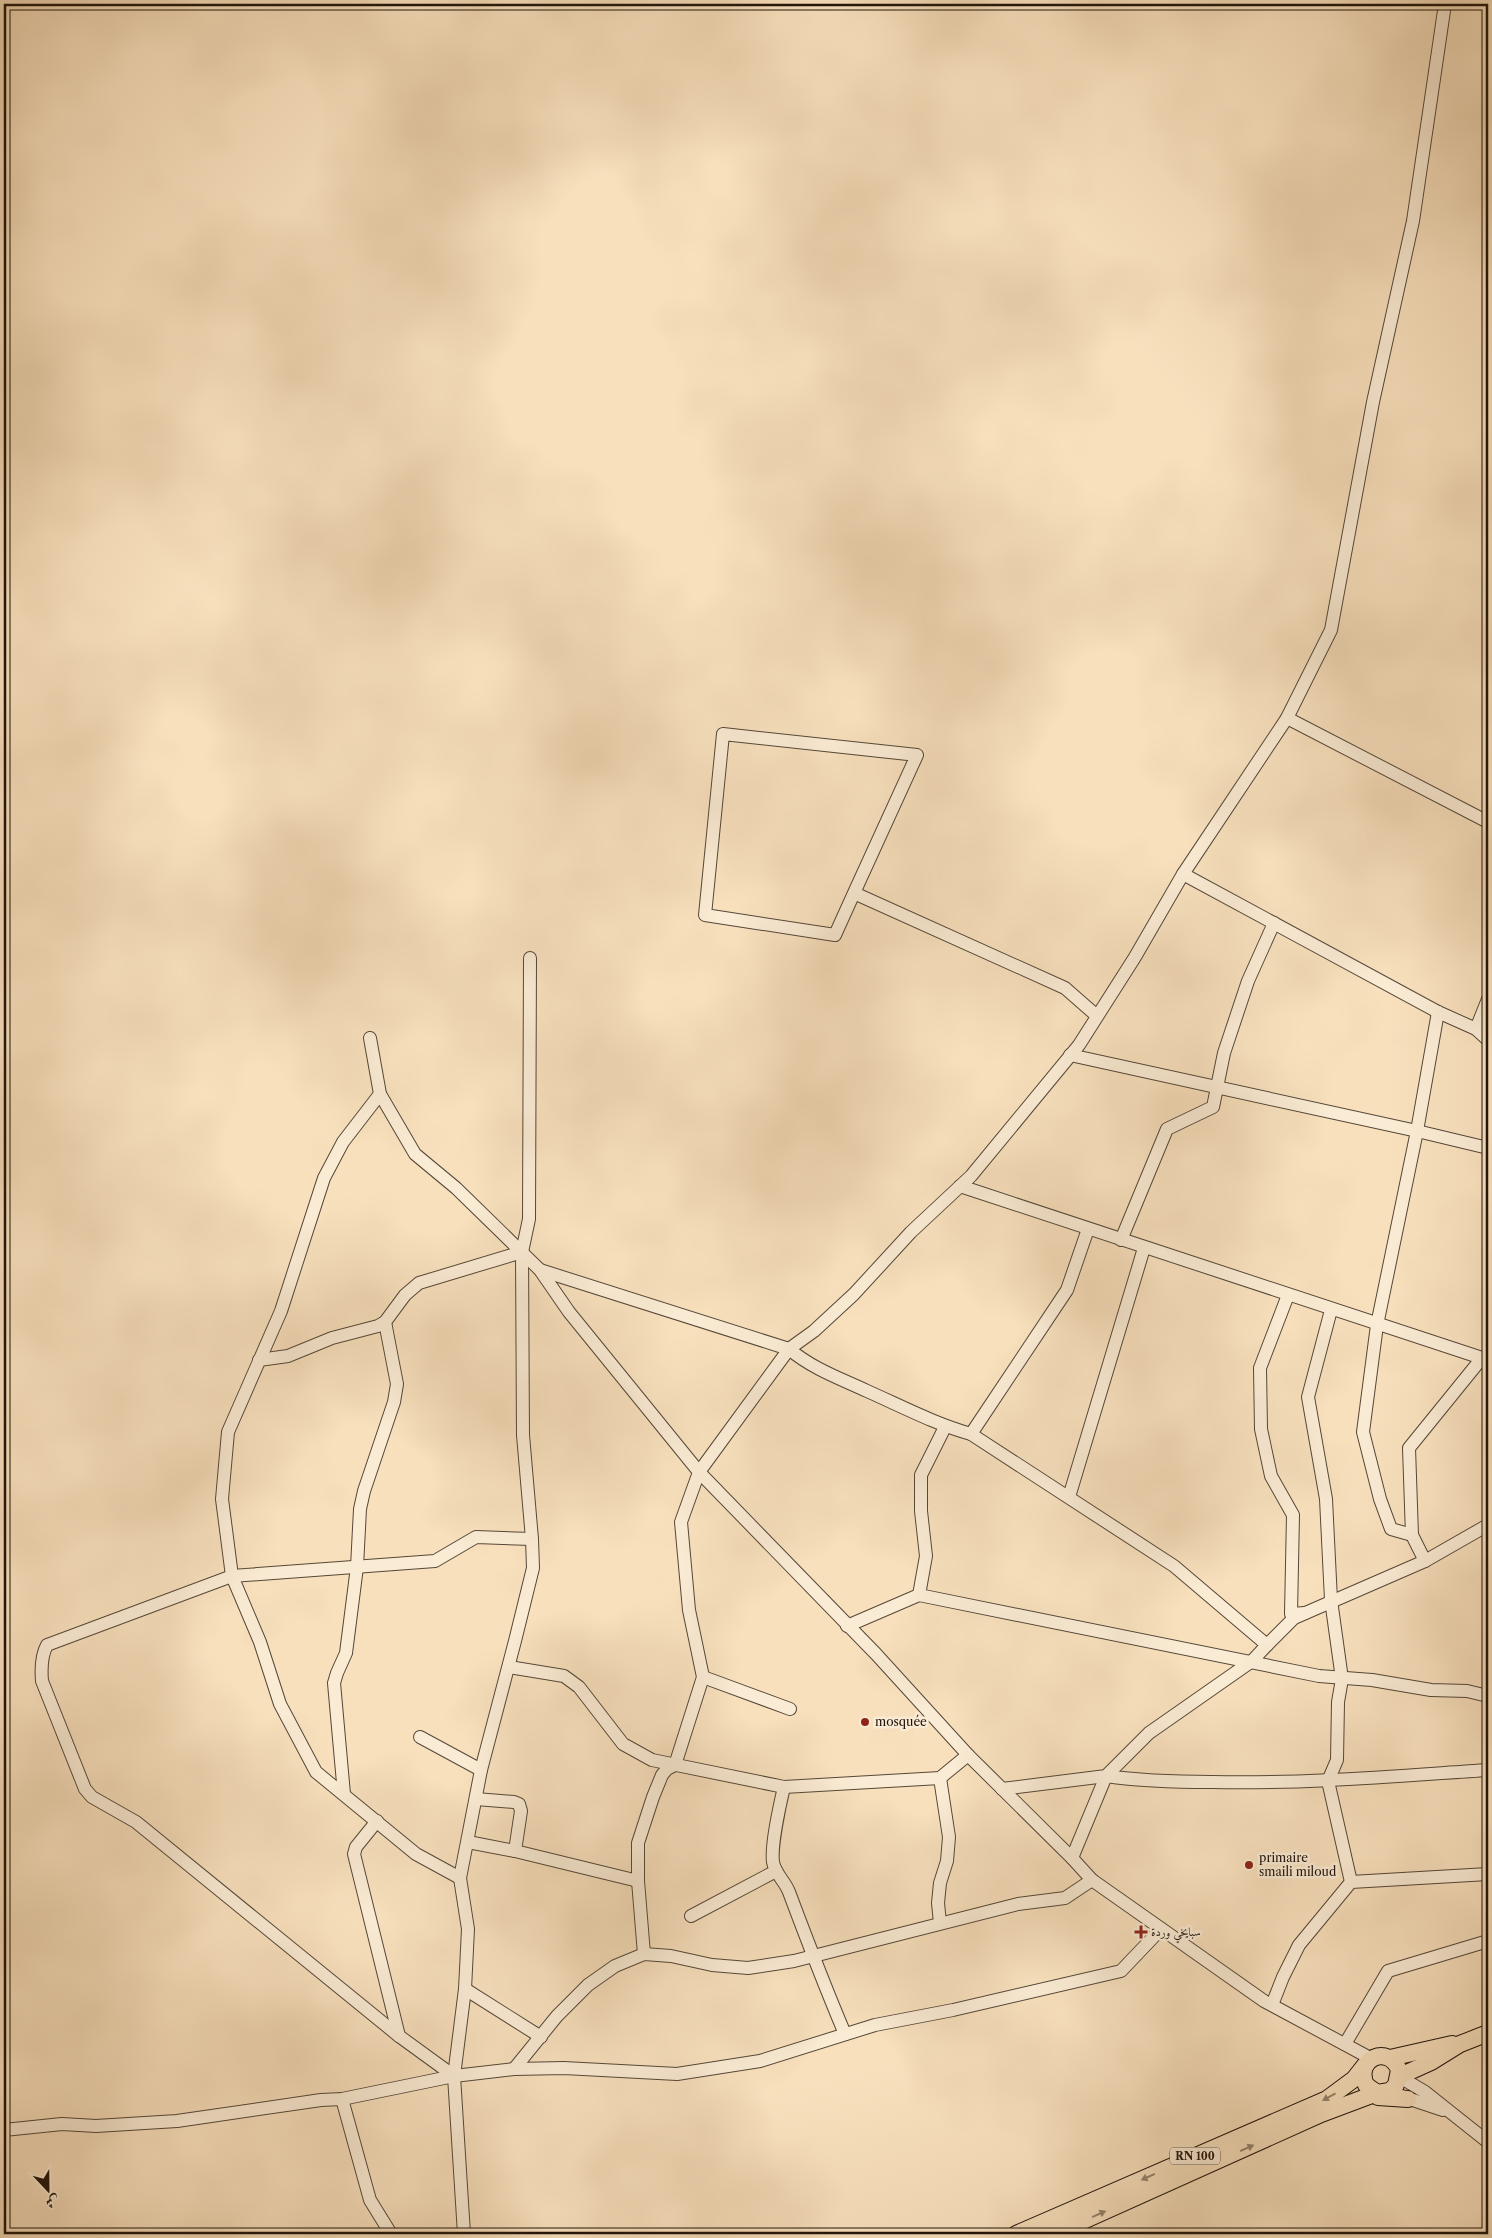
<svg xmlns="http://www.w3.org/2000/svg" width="1492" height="2238" viewBox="0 0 1492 2238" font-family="'Libre Caslon Text',Amiri,serif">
	<rect width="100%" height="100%" fill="#f8e0bd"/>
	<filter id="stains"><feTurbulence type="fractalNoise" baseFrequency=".004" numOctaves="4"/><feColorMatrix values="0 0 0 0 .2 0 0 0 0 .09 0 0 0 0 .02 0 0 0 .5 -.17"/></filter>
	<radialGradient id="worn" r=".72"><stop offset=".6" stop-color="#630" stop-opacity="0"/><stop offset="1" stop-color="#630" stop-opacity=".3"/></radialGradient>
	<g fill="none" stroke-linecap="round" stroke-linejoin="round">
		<defs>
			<g id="minor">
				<path d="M1287,718L1488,822"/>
				<path d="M1183,874L1438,1012L1476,1029L1488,1040"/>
				<path d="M854,893L917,755L723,734L705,915L835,935L854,893L1065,988L1097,1016"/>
				<path d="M1476,1029L1488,999"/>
				<path d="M370,1038L380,1094L415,1154L456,1188L540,1270L569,1312L699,1472L876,1654L968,1755L1072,1858L1092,1880L1264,2001L1372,2059"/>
				<path d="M1070,1055L1417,1131L1488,1148"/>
				<path d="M380,1094L343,1142L324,1178L281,1311L228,1432L222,1499L232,1576L260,1642L280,1704L316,1772L416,1854L460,1878"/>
				<path d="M960,1186L1482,1358L1488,1356"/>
				<path d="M1121,1240L1167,1129L1213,1107L1224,1053L1248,981L1274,923"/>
				<path d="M540,1270L789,1349C813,1369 839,1378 867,1391C901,1406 935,1424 971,1434L1174,1566L1267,1645L1252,1661L1149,1733L1106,1776L1002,1789"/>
				<path d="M1288,1295L1260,1368L1261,1429L1271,1476L1293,1515L1291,1614L1305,1613"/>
				<path d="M259,1360L288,1356L332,1338L378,1326L385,1322L405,1295L419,1283L522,1252"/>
				<path d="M971,1434L1067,1290L1088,1229"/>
				<path d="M1069,1497L1144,1248"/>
				<path d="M1412,1535L1409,1448L1482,1358"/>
				<path d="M1425,1561L1412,1535L1391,1529L1380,1499L1363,1432L1377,1325L1417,1131L1438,1012"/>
				<path d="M919,1595L926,1556L921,1511V1475L945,1427"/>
				<path d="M847,1626L919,1595L1319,1676L1372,1680L1431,1690L1467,1691L1488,1696"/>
				<path d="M1267,1645L1294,1618L1425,1561L1488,1525"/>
				<path d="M509,1667L564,1676L579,1687L623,1744L652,1760L784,1787L940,1778L968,1755"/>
				<path d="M703,1677L790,1709"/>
				<path d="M420,1737L481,1770"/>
				<path d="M784,1787C780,1804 771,1846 773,1862C775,1874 785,1881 789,1892C807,1940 825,1987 845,2034"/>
				<path d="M344,1794L334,1683L337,1673L346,1653L357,1567L360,1509L364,1491L394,1402L397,1384L385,1322"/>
				<path d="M476,1799L514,1802L519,1804L521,1811L515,1851"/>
				<path d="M377,1821L356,1847L354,1854L399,2036"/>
				<path d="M468,1842L515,1851L638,1881"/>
				<path d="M1072,1858L1106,1776C1141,1781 1176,1782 1212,1782C1304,1784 1396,1776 1488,1770"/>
				<path d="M1351,1882L1488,1874"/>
				<path d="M691,1916L776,1871"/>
				<path d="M940,1923L938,1903L940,1883L947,1861L949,1837L940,1778"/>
				<path d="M644,1954L638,1881V1843L653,1797L662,1775L667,1769L675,1765L703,1677L689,1610L681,1522L699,1472L789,1349L814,1331L854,1294L911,1232L971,1176L1079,1045L1135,957L1183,874L1287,718L1331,630L1373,402L1413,221L1445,4"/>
				<path d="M465,1989L541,2037"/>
				<path d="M1272,2005L1283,1977L1299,1945L1351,1882L1328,1781L1337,1760L1338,1702L1342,1679L1331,1600L1326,1499L1308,1397L1331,1310"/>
				<path d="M1345,2044L1388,1971L1488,1941"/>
				<path d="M514,2069L557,2016L588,1985L615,1966L644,1954L671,1956L712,1965L748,1968L794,1961L1018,1904L1065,1898L1092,1880"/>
				<path d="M454,2076L399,2036L136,1822L92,1797L85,1789L42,1681C41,1669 41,1656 47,1645L232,1576L435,1561L476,1537L532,1539"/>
				<path d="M1400,2077L1425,2092L1488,2142"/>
				<path d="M1401,2096L1443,2110"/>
				<path d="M342,2099L370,2200L391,2234"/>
				<path d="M4,2130L62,2124L96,2126L177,2121L321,2100L342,2099L454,2076L514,2069L564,2068L677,2074L760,2061L875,2025L953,2010L1121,1971L1161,1929"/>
				<path d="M464,2234L454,2076L465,1989L468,1929L460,1878L481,1770L515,1641L533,1568L532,1539L523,1435L522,1252L529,1219L530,958"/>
			</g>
			<g id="major">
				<path d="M1390,2058L1452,2044"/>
				<path d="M1400,2076L1431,2062L1460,2044L1488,2033"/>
				<path d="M1378,2097L1408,2099"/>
				<path d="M1016,2234L1327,2099L1354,2079L1365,2065"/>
				<path d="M1054,2234L1321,2114L1377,2093L1390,2091L1396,2085L1399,2070C1389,2044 1354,2058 1366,2085L1377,2093"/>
			</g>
		</defs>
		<!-- minor casing -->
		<use href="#minor" stroke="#554738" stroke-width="14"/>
		<!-- major casing -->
		<use href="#major" stroke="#1f140b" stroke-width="18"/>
		<!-- minor -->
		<use href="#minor" stroke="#faebd4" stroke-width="12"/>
		<!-- major -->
		<use href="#major" stroke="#f8e0bd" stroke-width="16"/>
	</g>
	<!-- one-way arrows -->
	<defs><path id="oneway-solid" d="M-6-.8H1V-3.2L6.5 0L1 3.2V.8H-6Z" transform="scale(1.25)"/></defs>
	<g fill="#96846d">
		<use href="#oneway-solid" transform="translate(1329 2097) rotate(151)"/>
		<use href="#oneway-solid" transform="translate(1247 2148) rotate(-24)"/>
		<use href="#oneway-solid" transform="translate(1148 2177) rotate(156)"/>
		<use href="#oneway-solid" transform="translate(1099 2214) rotate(-24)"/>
	</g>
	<!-- markers -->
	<g fill="#8f2418" stroke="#faebd4" stroke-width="2">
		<circle cx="865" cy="1722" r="5"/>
		<circle cx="1249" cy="1865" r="5"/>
		<path d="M1138.5 1924.5h5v5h5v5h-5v5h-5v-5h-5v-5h5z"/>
	</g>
	<g text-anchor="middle" stroke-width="5" stroke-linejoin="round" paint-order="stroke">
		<!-- shield labels -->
		<rect fill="#faebd4" stroke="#615447" stroke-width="1" x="1170" y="2147.5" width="50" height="17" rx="4"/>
		<g font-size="11" font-weight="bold" fill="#1f140b">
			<text x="1195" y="2160">RN 100</text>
		</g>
		<!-- poi labels -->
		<g font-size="12" fill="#1f140b" stroke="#faebd4" text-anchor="start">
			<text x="875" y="1726">mosquée</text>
			<text x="1259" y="1862">primaire<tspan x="1259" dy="14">smaili miloud</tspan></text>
			<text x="1151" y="1936">سبايخي وردة</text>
		</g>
	</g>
	<!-- margin -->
	<rect width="1492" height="2238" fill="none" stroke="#f8e0bd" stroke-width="20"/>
	<rect x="5" y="5" width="1482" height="2228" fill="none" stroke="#1f140b" stroke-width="2.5"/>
	<rect x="10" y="10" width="1472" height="2218" fill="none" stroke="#1f140b"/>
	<!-- north arrow -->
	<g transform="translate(48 2190) rotate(158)" stroke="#faebd4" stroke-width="4" paint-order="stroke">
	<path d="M0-4L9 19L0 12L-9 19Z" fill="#1f140b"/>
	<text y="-8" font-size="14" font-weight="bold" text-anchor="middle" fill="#1f140b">ش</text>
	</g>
	<rect width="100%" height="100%" filter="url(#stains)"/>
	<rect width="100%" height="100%" fill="url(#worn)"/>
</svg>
